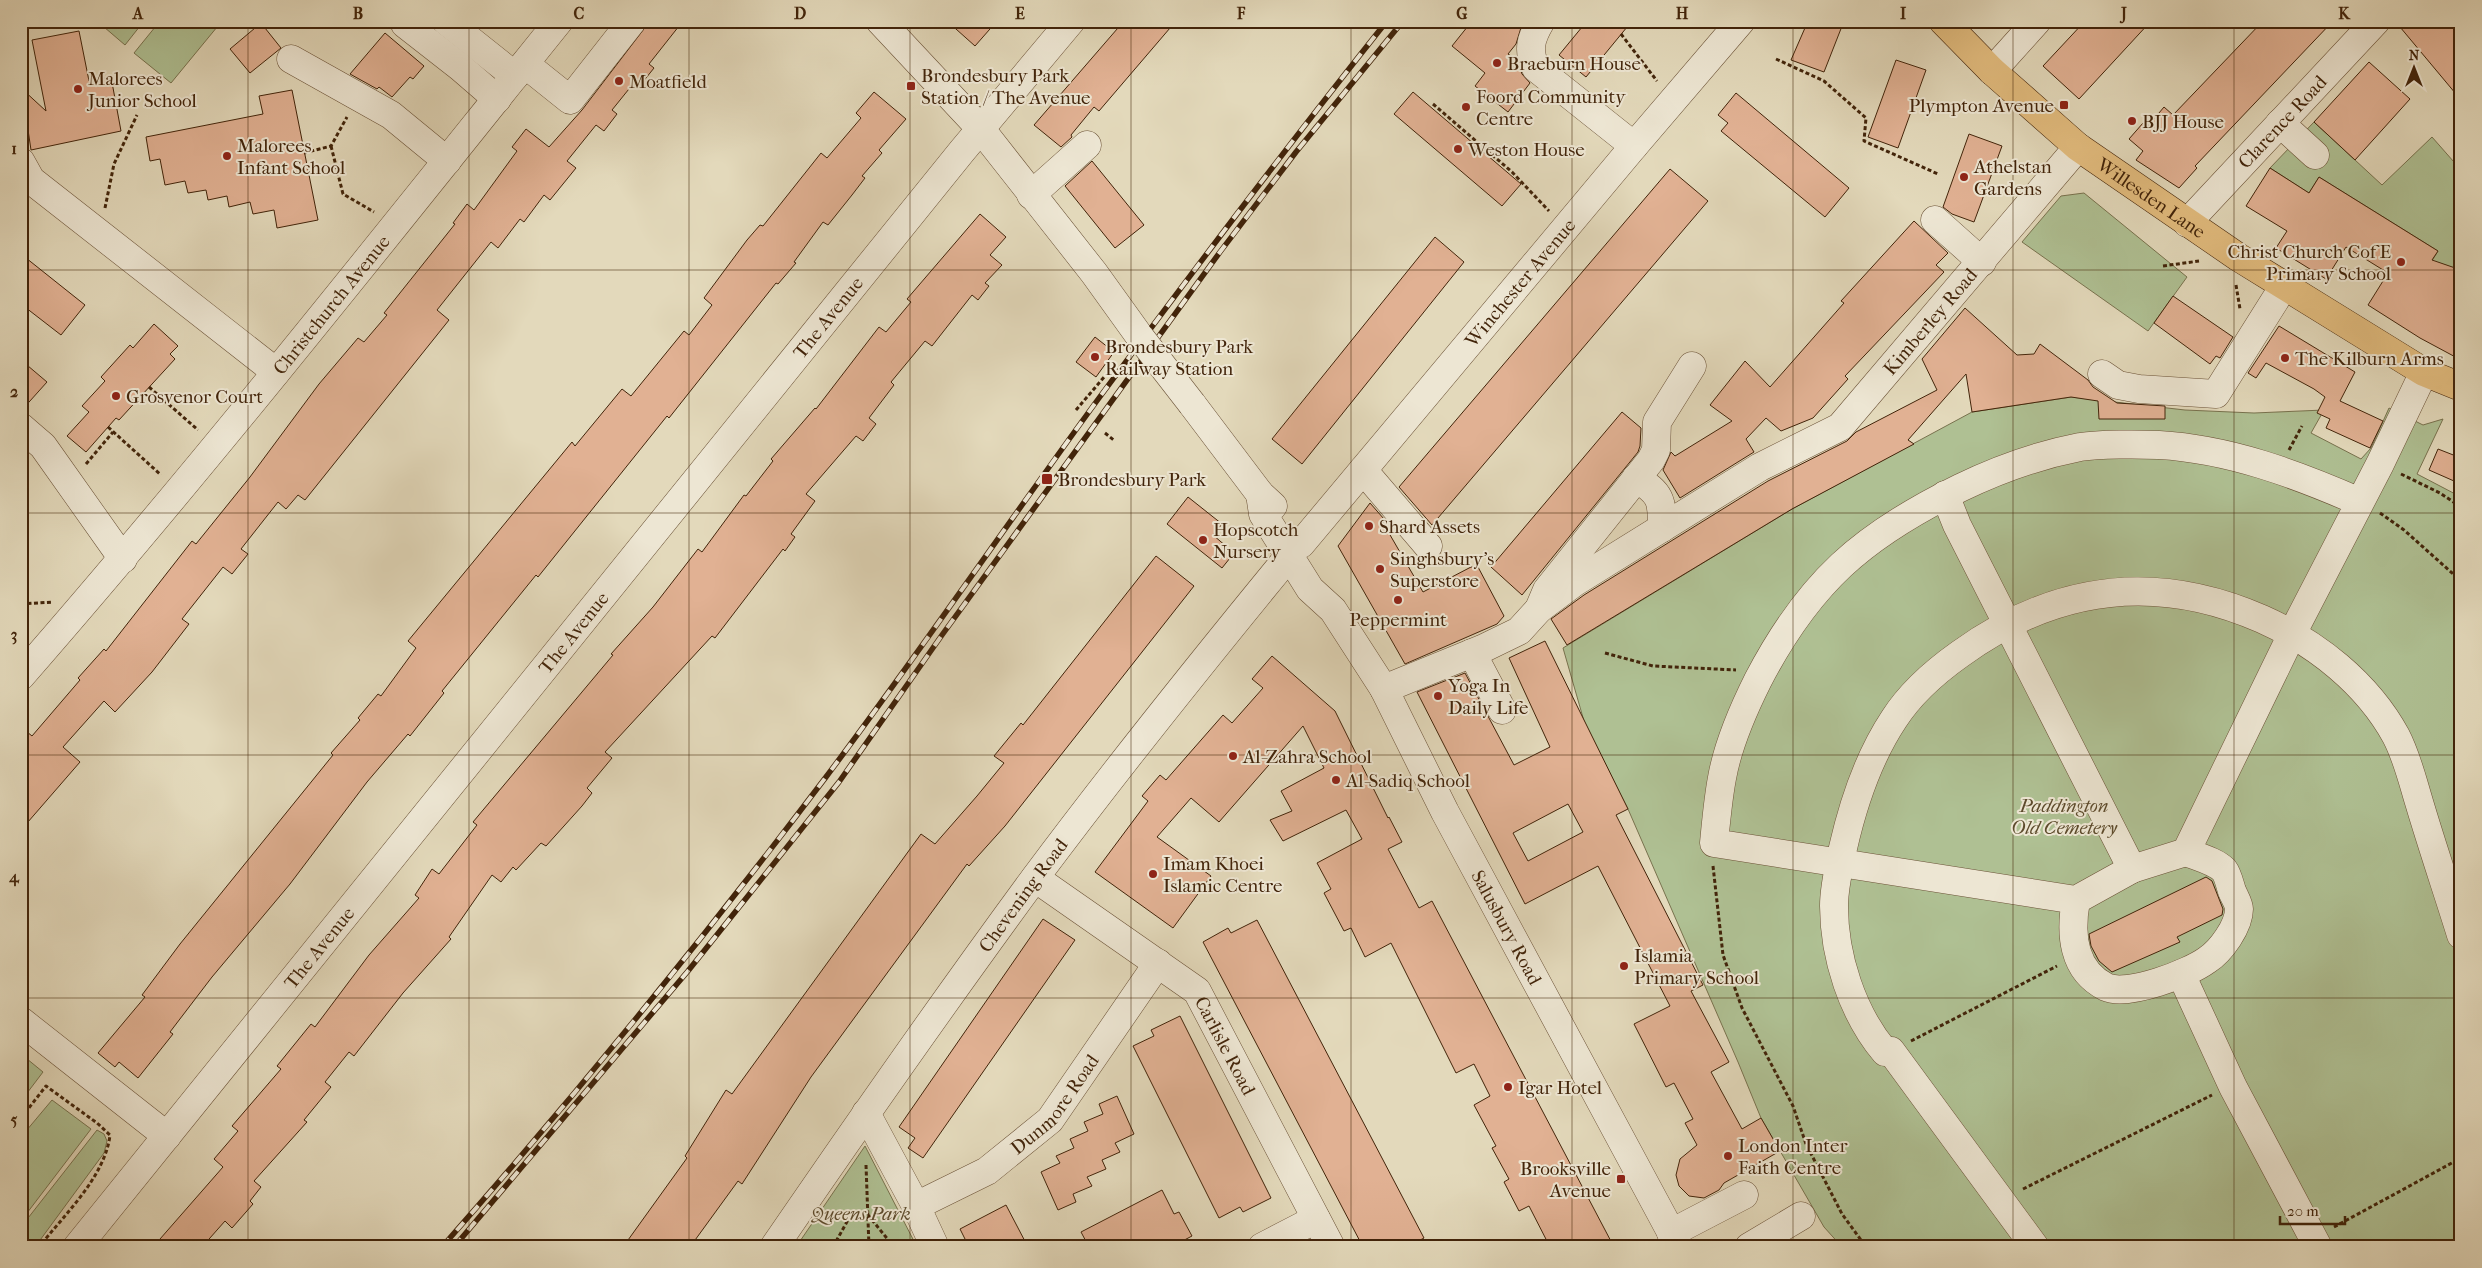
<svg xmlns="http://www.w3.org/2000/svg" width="2482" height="1268" viewBox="0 0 2482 1268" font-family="'IM FELL French Canon',serif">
	<rect width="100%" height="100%" fill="#e3d9bb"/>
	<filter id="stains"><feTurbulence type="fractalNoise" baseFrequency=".004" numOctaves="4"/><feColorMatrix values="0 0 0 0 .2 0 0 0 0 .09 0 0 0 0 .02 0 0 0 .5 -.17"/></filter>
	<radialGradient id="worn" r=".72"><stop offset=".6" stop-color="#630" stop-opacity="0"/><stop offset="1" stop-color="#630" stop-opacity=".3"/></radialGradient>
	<!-- green -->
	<g fill="#afc093" stroke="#78724e">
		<path d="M97,21H144L125,45Z"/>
		<path d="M160,21H222L171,83L134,53Z"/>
		<path d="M2314,122L2382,185L2432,137L2461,170V268L2438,309L2412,293L2438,251L2319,177L2309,193L2270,168Z"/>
		<path d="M2084,193L2187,277L2148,331L2022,242L2061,196Z"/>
		<path d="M2071,397L2185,410L2254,413L2324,410L2311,433L2361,459L2371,448L2389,408L2423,425L2443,419L2417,474L2461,497V1247H1842L1824,1227L1761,1118L1738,1062L1628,809L1586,728L1563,648L1792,509L1972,412Z"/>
		<path d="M21,1054L43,1072L21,1101Z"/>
		<path d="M52,1100L91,1129L27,1213L21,1208V1137Z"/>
		<path d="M97,1130L104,1134L107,1141L104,1153L35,1247H21V1227Z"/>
		<path d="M865,1146L917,1247H796Z"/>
	</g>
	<!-- building -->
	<g fill="#e1b193" stroke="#42240a" fill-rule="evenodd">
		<path d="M650,21H683L649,64L654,68L642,83L637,79L612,110L617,114L604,131L596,125L567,161L576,168L550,200L544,195L524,222L520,219L498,248L491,242L437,310L449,320L305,500L298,495L286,509L278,502L241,549L248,554L232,574L223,567L182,619L189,624L152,672L115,712L104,701L63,747L80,762L21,830V727L32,736L80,680L78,678L104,649L106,651L192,541L196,544L250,477L319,384L358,338L364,342L387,315L384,313L455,224L453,223L467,204L474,210L517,151L512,147L526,129L549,147L582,110Z"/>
		<path d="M947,21H997L975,46Z"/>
		<path d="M1124,21H1176L1099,111L1094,107L1071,135L1072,137L1061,147L1034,125Z"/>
		<path d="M1472,21H1523L1516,44L1508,54L1517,60L1522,74L1530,83L1508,112L1475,86L1485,73L1452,46Z"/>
		<path d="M1587,21H1632L1586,77L1559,55Z"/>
		<path d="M1808,21H1844L1824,72L1791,60Z"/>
		<path d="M2085,21H2151L2079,99L2043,66Z"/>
		<path d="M2263,21H2333L2195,166L2197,168L2179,188L2136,160L2143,151L2129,139L2143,123L2148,126L2164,107L2173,115Z"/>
		<path d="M2395,21H2448L2461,37V100Z"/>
		<path d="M261,23L281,48L250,73L230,49Z"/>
		<path d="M79,31L89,81L111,77L121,131L31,150L27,123L21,124V88L46,111L32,40Z"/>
		<path d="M385,33L424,66L413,79L410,77L392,97L379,87L377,89L350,74Z"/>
		<path d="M1896,60L1926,70L1898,148L1868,137Z"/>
		<path d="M2369,62L2410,99L2355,160L2314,122Z"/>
		<path d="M292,90L318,220L277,228L274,210L253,214L250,202L229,207L227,196L208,200L206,190L188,193L185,181L165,185L160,159L150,161L146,137L263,114L259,96Z"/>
		<path d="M874,92L906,119L879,150L882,153L862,176L865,178L852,195L828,225L823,222L794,262L796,263L778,284L776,283L669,418L667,416L538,577L536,575L442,691L444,693L410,736L408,734L367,782L290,884L212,977L170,1032L173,1034L138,1078L119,1062L115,1067L98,1053L145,997L142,995L180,944L333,755L331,753L360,720L358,718L378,694L381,696L416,648L408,641L572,442L575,446L622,389L631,396L684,331L689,335L712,305L704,298L747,240L760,225L763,226L821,153L827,158L861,118L856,113Z"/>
		<path d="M1413,92L1521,184L1502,206L1394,114Z"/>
		<path d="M1736,93L1849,188L1825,217L1721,131L1728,123L1718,115Z"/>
		<path d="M1969,134L2002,146L1974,222L1952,214L1943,207Z"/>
		<path d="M1092,161L1144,225L1115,248L1065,186Z"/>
		<path d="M2270,168L2309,193L2319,177L2438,251L2432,260L2461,270V360L2420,338L2368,305L2388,273L2346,247L2326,279L2276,248L2287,231L2246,206Z"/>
		<path d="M1670,169L1708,201L1432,525L1399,487Z"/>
		<path d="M980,214L1006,237L990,255L1002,265L985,283L989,286L978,300L972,295L932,346L925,341L891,382L894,385L869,418L876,424L863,441L856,436L806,494L815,501L791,534L795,537L785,551L783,549L715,638L712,636L605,752L612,758L587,788L592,793L582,806L546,846L541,843L516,870L513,867L501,882L492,875L449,937L451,939L403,993L354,1056L349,1052L325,1082L331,1087L304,1120L307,1122L254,1181L261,1187L250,1201L253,1204L232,1228L225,1221L202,1247H153L223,1167L214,1159L238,1131L232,1126L281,1069L277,1066L311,1024L315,1027L369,955L419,898L415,895L432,869L439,874L477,825L473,822L613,655L611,654L653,607L698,549L702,552L744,495L746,496L773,461L771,459L815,408L816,409L879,327L886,332L911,302L907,299Z"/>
		<path d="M1914,221L1948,253L1936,265L1944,272L1845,376L1848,379L1813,418L1781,431L1766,418L1746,439L1754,452L1680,498L1663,470L1671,452L1675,456L1732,421L1710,405L1745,361L1770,387L1844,303L1841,301Z"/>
		<path d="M1435,237L1464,262L1302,464L1272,439Z"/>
		<path d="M21,254L85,305L61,335L21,304Z"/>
		<path d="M2173,296L2233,337L2220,358L2216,356L2210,364L2154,323Z"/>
		<path d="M1965,308L2017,355L2034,354L2040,344L2088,380L2093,387L2117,403L2165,406V419H2099L2098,401L2071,397L1972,412L1966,374L1908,440L1914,444L1792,509L1567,645L1551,619L1584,595L1768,481L1847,441L1856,432L1937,390L1922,359Z"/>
		<path d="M154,324L178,346L170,354L175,359L119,420L116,418L86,452L67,436L89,412L82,406L105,381L101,377L130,345L133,348Z"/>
		<path d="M2279,326L2355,372L2340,401L2383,421L2370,448L2326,428L2330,419L2317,413L2325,397L2314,389L2266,363L2256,378L2248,373Z"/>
		<path d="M1095,337L1114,352L1096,377L1076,362Z"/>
		<path d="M21,360L47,382L21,411Z"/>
		<path d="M1622,412L1641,428L1640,446L1638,452L1522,595L1491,567Z"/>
		<path d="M2438,449L2461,458V465L2454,481L2429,470Z"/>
		<path d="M1188,497L1222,524L1213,535L1234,553L1222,568L1167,524Z"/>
		<path d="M1370,503L1384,519L1382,521L1423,592L1471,567H1478L1504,616L1497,624L1405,664L1338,546Z"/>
		<path d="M1156,556L1194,586L1005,826L969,866L967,864L811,1077L742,1184L738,1181L690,1247H623L687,1158L685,1156L726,1090L732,1094L921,834L935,844L977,796L1004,763L994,756L1021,723L1023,725Z"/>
		<path d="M1545,641L1628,809L1616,815L1703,985L1691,991L1729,1062L1711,1072L1742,1129L1761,1118L1780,1151L1724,1183L1719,1190L1704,1198L1689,1196L1679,1186L1676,1175L1680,1159L1697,1145L1685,1123L1693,1119L1674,1083L1666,1087L1634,1024L1670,1006L1598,866L1525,904L1417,692L1465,673L1514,765L1550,747L1509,658ZM1568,804L1583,832L1528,861L1513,833Z"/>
		<path d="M1272,656L1335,711L1388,818L1389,817L1402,842L1388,849L1419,908L1432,901L1614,1247H1550L1529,1206L1519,1211L1504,1182L1509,1179L1492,1148L1496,1146L1474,1105L1490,1096L1474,1064L1456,1073L1391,943L1365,957L1351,928L1344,931L1324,893L1331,889L1317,863L1362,839L1346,810L1283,841L1270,820L1292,811L1281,791L1324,768L1303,726L1219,822L1191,798L1157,837L1211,876L1173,928L1095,872L1148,801L1142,796L1160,775L1166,780L1223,715L1232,723L1263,688L1252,679Z"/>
		<path d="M2206,877L2212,881L2223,909L2222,915L2177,937L2180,942L2112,972L2099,961L2091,946L2089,934Z"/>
		<path d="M1043,919L1075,940L923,1158L908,1148L915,1138L899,1127Z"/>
		<path d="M1257,920L1424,1238L1407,1247H1363L1203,942L1228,928L1231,933Z"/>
		<path d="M1180,1016L1271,1198L1243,1212L1240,1207L1219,1218L1133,1046L1154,1036L1151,1030Z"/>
		<path d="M1117,1096L1134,1134L1115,1143L1120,1152L1102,1160L1106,1169L1087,1177L1092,1186L1073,1194L1076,1202L1058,1210L1041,1172L1060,1163L1056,1156L1074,1148L1070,1139L1088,1131L1084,1122L1103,1114L1099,1104Z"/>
		<path d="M1162,1190L1174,1214L1179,1212L1192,1236L1171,1247H1089L1081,1232Z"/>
		<path d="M1006,1205L1028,1247H969L960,1229Z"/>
	</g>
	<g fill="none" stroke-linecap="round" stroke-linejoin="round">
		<defs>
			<g id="minor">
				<path d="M446,21L515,76"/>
				<path d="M880,21L980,128L1094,273L1140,337"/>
				<path d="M1541,21C1531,38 1527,50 1536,68L1634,146"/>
				<path d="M405,24L460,67L497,99"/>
				<path d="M291,59L391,115L447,161"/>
				<path d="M525,64L570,100L632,21"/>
				<path d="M1992,71L2037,21"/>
				<path d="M2280,123L2315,155"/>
				<path d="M21,162L31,180L276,372"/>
				<path d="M1031,195L1087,145"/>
				<path d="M1935,220L1982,262"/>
				<path id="s1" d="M2187,223L2376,21"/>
				<path d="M2102,374L2118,385L2139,389L2216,394L2284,286"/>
				<path d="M1192,404L1260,494L1273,506"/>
				<path d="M21,427L43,446L123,559"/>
				<path d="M1363,470L1428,546"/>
				<path d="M1636,478C1661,494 1662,499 1662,528"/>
				<path id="s2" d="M1260,494L1263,514L1310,589L1333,610L1384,689L1445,812L1679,1247"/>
				<path d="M1945,495L1957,525L2132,869"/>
				<path d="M2360,502C2296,474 2229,449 2159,445C2138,444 2100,444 2080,447C2039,455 1997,470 1960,488C1862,536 1809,582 1758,680C1743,710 1728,744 1722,778C1718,799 1716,822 1714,843L2076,900L2132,869L2186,852L2293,632L2380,464L2424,372"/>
				<path id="s3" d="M1301,544L1634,146L1741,21"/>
				<path id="s4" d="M1539,609L1575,582L1760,467L1840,427L2078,147"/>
				<path d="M1472,653L1502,710"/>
				<path id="s5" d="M21,676C207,463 382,241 559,21"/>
				<path d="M1384,689L1482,649L1519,631L1539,609L1547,590L1651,460L1656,450L1657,422L1692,366"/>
				<path id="s6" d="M1035,878L1197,991L1331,1247"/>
				<path d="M2076,900C2070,933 2072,970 2106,987C2128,997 2189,973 2207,960C2221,951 2239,926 2239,909C2239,904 2234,896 2232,891C2230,885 2228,875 2224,870C2215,861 2198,857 2186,852"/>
				<path d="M2181,974L2233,1087L2318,1247"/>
				<path d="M21,1021L167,1136"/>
				<path d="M866,1113L916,1206L935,1247"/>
				<path id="s7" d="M916,1206L987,1171L1050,1120L1158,963"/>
				<path d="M1671,1233L1744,1195"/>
				<path id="s8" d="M77,1247L962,151L1071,21"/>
				<path id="s9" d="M774,1247C859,1123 945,1000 1034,879C1116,769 1202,662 1289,556"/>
				<path d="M1262,1247L1316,1219"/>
				<path d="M1749,1247L1801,1216"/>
				<path d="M2035,1247L1891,1051L1885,1052C1852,1013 1834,956 1834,906C1834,886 1839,867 1843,848C1853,804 1868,758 1894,719C1910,694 1936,671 1960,654C2054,586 2155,572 2262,619C2316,643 2367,683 2396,736C2407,757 2412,779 2419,802C2432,846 2447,890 2461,935"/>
			</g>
			<g id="major">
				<path id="s10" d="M1943,21L1992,71L2078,147L2238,257L2424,372L2461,387"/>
			</g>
		</defs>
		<!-- minor casing -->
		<use href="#minor" stroke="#6a5136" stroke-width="29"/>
		<!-- major casing -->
		<use href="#major" stroke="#42240a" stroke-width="29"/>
		<!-- path -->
		<g stroke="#42240a" stroke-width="3" stroke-dasharray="4 2.5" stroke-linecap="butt">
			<path d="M1621,34L1657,81"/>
			<path d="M1776,59L1824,81L1866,118L1864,141L1938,174"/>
			<path d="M1433,104L1512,172L1549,211"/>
			<path d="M331,146L343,194L374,212"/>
			<path d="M304,153L331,146L347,117"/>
			<path d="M105,208L114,164L137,115"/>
			<path d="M2163,266L2199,261"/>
			<path d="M2236,285L2240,309"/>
			<path d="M149,387L198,430"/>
			<path d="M1076,410L1105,376"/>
			<path d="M108,427L161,475"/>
			<path d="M1105,433L1115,441"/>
			<path d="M2289,450L2302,426"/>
			<path d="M86,464L113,432"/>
			<path d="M2401,474L2440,493L2461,507"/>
			<path d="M2380,513L2404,530L2461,581"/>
			<path d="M21,604L53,602"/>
			<path d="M1605,653L1653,666L1736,670"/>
			<path d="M1713,866L1723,955L1742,1008L1793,1106L1806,1144L1842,1214L1866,1247"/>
			<path d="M1911,1041L2057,966"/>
			<path d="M21,1118L46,1086L97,1123L110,1135C105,1177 64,1215 39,1247"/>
			<path d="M866,1165L869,1247"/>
			<path d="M2023,1189L2212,1095"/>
			<path d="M2334,1227L2461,1158"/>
			<path d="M833,1247L849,1218L868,1215L894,1247"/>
		</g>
		<!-- minor -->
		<use href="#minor" stroke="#ede6d3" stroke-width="28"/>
		<!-- major -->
		<use href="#major" stroke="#e2bc7e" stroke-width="28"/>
		<defs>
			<g id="rail">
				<path d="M442,1247C576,1095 704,938 826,777C919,653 1007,524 1099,398C1193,271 1288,145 1387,21"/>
				<path d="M454,1247L688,971L839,782L942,635L1220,252L1296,152L1403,21"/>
			</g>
		</defs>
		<!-- rail casing -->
		<use href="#rail" stroke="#42240a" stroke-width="5.5"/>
		<!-- rail -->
		<use href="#rail" stroke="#ede6d3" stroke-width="4" stroke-dasharray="11" stroke-linecap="butt"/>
		<defs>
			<path id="minor-bridge" d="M1140,337L1192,404"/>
		</defs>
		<!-- minor-bridge casing -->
		<use href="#minor-bridge" stroke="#6a5136" stroke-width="29" stroke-linecap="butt"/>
		<!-- minor-bridge -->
		<use href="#minor-bridge" stroke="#ede6d3" stroke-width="28"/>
	</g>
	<!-- grid -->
	<path fill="none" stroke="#42240a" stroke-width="1" stroke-opacity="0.55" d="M248,21V1247M469,21V1247M689,21V1247M910,21V1247M1131,21V1247M1351,21V1247M1572,21V1247M1793,21V1247M2013,21V1247M2234,21V1247M21,270H2461M21,513H2461M21,755H2461M21,998H2461"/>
	<!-- markers -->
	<g fill="#8f2418" stroke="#ede6d3" stroke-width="2">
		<circle cx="1497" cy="63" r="5"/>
		<circle cx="619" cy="81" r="5"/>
		<rect x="906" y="81" width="10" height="10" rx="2.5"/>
		<circle cx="78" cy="89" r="5"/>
		<rect x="2059" y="100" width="10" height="10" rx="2.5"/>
		<circle cx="1466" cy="107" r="5"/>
		<circle cx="2132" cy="121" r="5"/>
		<circle cx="1458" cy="149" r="5"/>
		<circle cx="227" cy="156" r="5"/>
		<circle cx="1964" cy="177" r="5"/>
		<circle cx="2401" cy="262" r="5"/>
		<circle cx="1095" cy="357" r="5"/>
		<circle cx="2285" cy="358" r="5"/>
		<circle cx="116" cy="396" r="5"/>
		<rect x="1041" y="473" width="12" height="12" rx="2.5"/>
		<circle cx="1369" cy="526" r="5"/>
		<circle cx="1203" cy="540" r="5"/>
		<circle cx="1380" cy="569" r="5"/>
		<circle cx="1398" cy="600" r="5"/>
		<circle cx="1438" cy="696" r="5"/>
		<circle cx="1233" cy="756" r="5"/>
		<circle cx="1336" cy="780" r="5"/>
		<circle cx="1153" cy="874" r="5"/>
		<circle cx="1624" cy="966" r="5"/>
		<circle cx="1508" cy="1087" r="5"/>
		<circle cx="1728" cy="1156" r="5"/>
		<rect x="1616" y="1174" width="10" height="10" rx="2.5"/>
	</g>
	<g text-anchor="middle" stroke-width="4" stroke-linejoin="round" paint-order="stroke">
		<!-- poi labels -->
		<g font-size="19" fill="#42240a" stroke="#ede6d3" text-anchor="start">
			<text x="1507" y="70">Braeburn House</text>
			<text x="921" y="82">Brondesbury Park<tspan x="921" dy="22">Station / The Avenue</tspan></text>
			<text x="88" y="85">Malorees<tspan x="88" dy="22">Junior School</tspan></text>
			<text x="629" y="88">Moatfield</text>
			<text x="1476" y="103">Foord Community<tspan x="1476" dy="22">Centre</tspan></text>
			<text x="2054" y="112" text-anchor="end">Plympton Avenue</text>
			<text x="2142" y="128">BJJ House</text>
			<text x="237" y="152">Malorees<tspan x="237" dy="22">Infant School</tspan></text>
			<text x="1468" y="156">Weston House</text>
			<text x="1974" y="173">Athelstan<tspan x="1974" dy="22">Gardens</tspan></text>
			<text x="2391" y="258" text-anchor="end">Christ Church CofE<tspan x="2391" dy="22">Primary School</tspan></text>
			<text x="1105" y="353">Brondesbury Park<tspan x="1105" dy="22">Railway Station</tspan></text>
			<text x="2295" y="365">The Kilburn Arms</text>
			<text x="126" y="403">Grosvenor Court</text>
			<text x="1058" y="486">Brondesbury Park</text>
			<text x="1379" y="533">Shard Assets</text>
			<text x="1213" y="536">Hopscotch<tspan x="1213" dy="22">Nursery</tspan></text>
			<text x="1390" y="565">Singhsbury's<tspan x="1390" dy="22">Superstore</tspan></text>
			<text x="1398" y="626" text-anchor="middle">Peppermint</text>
			<text x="1448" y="692">Yoga In<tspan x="1448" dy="22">Daily Life</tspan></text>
			<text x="1243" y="763">Al-Zahra School</text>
			<text x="1346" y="787">Al-Sadiq School</text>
			<text x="1163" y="870">Imam Khoei<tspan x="1163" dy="22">Islamic Centre</tspan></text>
			<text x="1634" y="962">Islamia<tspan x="1634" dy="22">Primary School</tspan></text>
			<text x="1518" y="1094">Igar Hotel</text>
			<text x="1738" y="1152">London Inter<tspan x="1738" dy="22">Faith Centre</tspan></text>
			<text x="1611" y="1175" text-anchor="end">Brooksville<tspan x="1611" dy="22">Avenue</tspan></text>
		</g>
		<!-- street labels -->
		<g font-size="19" fill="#42240a" stroke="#ede6d3">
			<text dy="7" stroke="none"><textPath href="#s1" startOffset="139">Clarence Road</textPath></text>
			<text dy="7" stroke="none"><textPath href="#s10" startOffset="274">Willesden Lane</textPath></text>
			<text dy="7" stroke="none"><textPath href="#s3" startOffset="341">Winchester Avenue</textPath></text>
			<text dy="7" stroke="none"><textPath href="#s5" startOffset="484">Christchurch Avenue</textPath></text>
			<text dy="7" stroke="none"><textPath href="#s8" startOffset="1195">The Avenue</textPath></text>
			<text dy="7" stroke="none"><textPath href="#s4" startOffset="491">Kimberley Road</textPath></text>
			<text dy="7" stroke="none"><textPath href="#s8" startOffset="790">The Avenue</textPath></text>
			<text dy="7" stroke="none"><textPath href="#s9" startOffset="431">Chevening Road</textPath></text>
			<text dy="7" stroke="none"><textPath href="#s2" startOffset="502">Salusbury Road</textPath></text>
			<text dy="7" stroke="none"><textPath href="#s8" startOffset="385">The Avenue</textPath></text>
			<text dy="7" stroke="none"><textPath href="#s6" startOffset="259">Carlisle Road</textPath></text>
			<text dy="7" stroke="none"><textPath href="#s7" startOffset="175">Dunmore Road</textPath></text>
		</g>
		<!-- park labels -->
		<g font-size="19" font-style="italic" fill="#5d4b2c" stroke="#ede6d3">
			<text x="2064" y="812">Paddington<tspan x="2064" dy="22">Old Cemetery</tspan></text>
			<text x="861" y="1220">Queens Park</text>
		</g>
	</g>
	<!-- margin -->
	<rect width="2482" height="1268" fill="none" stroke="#e3d9bb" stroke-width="55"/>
	<!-- north arrow -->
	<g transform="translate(2414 68)" stroke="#ede6d3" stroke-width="4" paint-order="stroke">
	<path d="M0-4L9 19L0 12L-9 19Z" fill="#42240a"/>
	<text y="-8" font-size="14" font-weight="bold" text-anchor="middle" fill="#42240a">N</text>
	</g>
	<!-- scale -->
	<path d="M2280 1216v8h65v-8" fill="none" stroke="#42240a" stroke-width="2.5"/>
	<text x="2287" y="1216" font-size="15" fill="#42240a" stroke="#ede6d3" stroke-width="4" paint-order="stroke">20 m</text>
	<rect x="28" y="28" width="2426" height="1212" fill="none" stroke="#42240a" stroke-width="2"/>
	<g font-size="16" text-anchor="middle" font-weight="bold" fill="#42240a">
		<text x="138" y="19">A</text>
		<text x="358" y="19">B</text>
		<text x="579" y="19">C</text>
		<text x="800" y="19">D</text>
		<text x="1020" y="19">E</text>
		<text x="1241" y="19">F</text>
		<text x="1462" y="19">G</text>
		<text x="1682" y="19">H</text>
		<text x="1903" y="19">I</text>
		<text x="2124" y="19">J</text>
		<text x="2344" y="19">K</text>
		<text x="14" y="154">1</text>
		<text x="14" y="397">2</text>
		<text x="14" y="640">3</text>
		<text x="14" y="882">4</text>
		<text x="14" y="1125">5</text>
	</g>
	<rect width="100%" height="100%" filter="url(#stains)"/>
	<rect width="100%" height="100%" fill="url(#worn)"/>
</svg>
